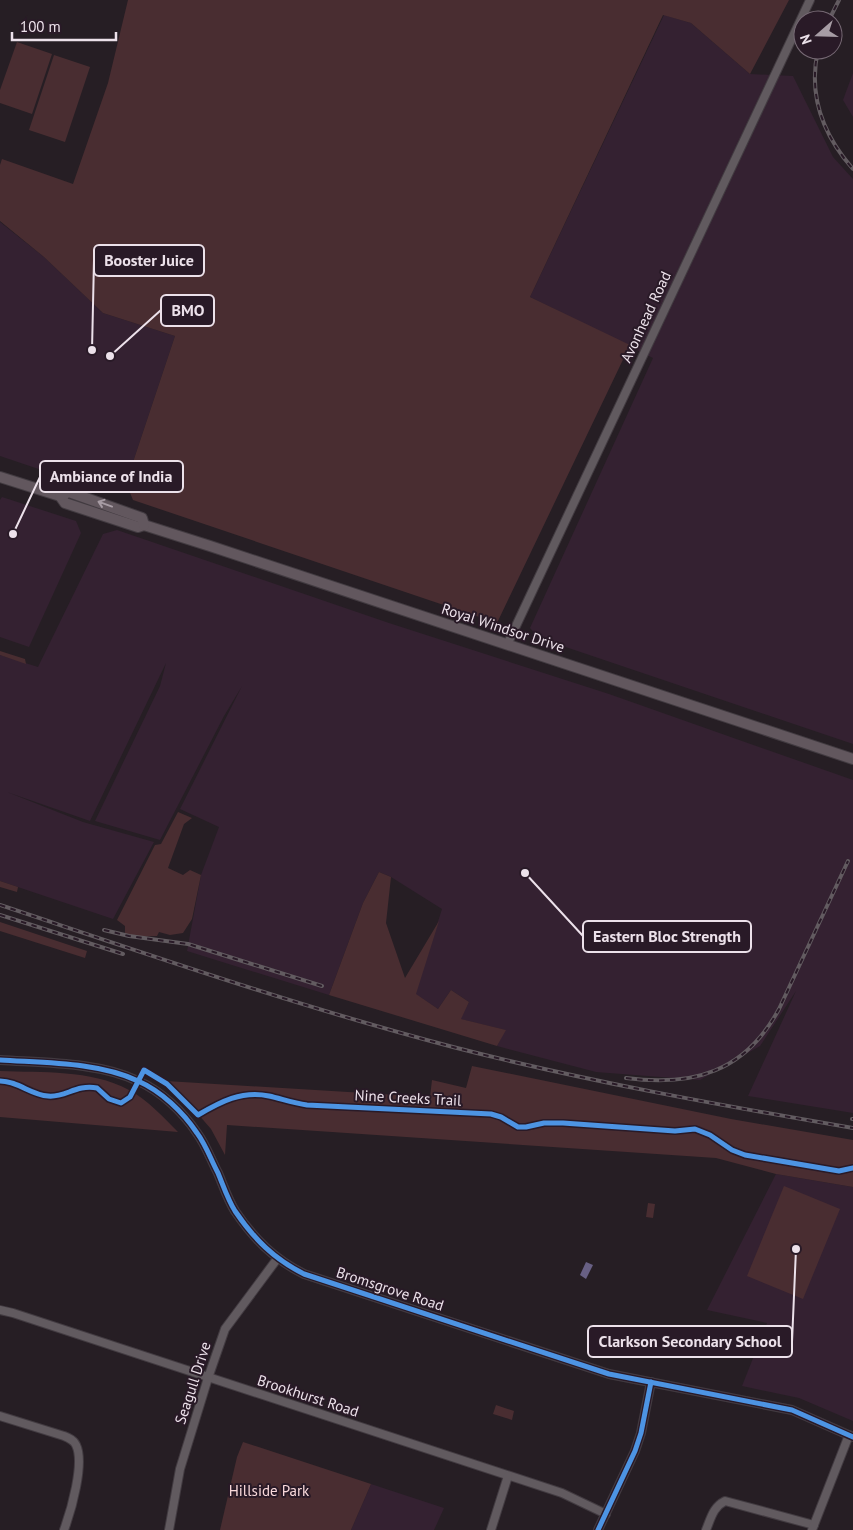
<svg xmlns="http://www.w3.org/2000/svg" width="853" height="1530" viewBox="0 0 853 1530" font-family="'PT Sans',sans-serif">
	<rect width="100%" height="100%" fill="#261e24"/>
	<!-- built -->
	<g fill="#342131">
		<path d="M664,15L691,23L750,74L793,76L833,157L853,179V744L539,638L530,628L653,358L530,297Z"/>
		<path d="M853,73V117L843,100Z"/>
		<path d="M0,222L44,257L103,313L175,336L126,483L98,473L92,487L0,456Z"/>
		<path d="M2,497L76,521L81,533L29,647L0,637V500Z"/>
		<path d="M117,530L389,623L609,694L853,780V1113L748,1096L796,991L760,1046L700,1080L596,1072L497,1046L505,1030L460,1019L469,1002L451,990L438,1009L415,994L442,909L391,877L379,872L363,903L329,995L187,951L201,875L219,827L180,809L242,686L224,716L160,840L95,821L160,686L166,663L90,821L7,792L83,822L154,842L113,919L0,881V655L38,667L103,534Z"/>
		<path d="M776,1174L853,1187V1421L799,1398L742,1386L767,1323L707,1310Z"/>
		<path d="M371,1484L444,1508L434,1530H351Z"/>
	</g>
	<!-- green -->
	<g fill="#492d31">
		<path d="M128,0H789L750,74L691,23L663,15L530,297L630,345L497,623L133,500L126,483L175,336L103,313L44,257L0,221V165L2,159L73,184L108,83Z"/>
		<path d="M17,42L52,54L32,114L0,103V90Z"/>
		<path d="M54,55L90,67L65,142L29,130Z"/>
		<path d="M0,651L25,659L26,664L0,655Z"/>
		<path d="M178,812L192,818L184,824L168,868L183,875L190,870L201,875L192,919L183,933L170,935L159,932L157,936L133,937L125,934V926L117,920L155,845L161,844Z"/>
		<path d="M379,872L391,877L386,923L405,978L439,921L416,994L438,1009L451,990L469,1002L461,1019L506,1030L497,1046L329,995L363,903Z"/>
		<path d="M0,881L18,887L17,892L0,887Z"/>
		<path d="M0,922L87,951L85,958L0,931Z"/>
		<path d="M472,1066L731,1119L853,1140V1187L776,1174L716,1158L227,1125L225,1155L211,1129L191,1106L166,1081L430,1097L432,1080L466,1088Z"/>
		<path d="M0,1071C42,1073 90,1069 129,1090C148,1100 163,1117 178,1132L0,1117Z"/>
		<path d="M784,1186L840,1209L803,1299L747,1276Z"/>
		<path d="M648,1203L655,1204L653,1218L646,1217Z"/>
		<path d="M496,1405L514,1411L512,1420L493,1414Z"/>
		<path d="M243,1442L371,1484L351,1530H220L237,1457Z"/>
	</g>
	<!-- water -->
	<path fill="#686084" d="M586,1262L593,1265L586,1279L580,1275Z"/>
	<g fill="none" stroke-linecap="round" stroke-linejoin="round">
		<defs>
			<g id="minor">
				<path d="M507,645L810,0"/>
				<path d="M0,1060C44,1063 98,1062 138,1081C161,1091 183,1112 197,1133C206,1145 211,1160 218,1173C223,1185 228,1200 235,1211C254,1239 274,1259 304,1274L609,1374L792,1410L853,1437"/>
				<path d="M0,1310L13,1313L562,1493L606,1514"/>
				<path d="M0,1416L64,1436C69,1438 74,1440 76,1445C85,1463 71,1511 64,1530"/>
				<path d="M169,1530L180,1469L208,1378L225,1329L277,1259"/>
				<path d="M491,1530L508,1476"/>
				<path d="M598,1530L635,1451L641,1433L651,1382"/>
				<path d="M706,1530C711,1518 713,1507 725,1501L814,1525"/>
				<path d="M812,1530L849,1435"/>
			</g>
			<g id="major">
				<path d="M0,477L60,496L65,503L138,527L144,525L210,546L853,759"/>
				<path d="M60,496L69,492L142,518L144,525"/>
			</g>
		</defs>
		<!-- minor casing -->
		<use href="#minor" stroke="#423b41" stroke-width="10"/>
		<!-- major casing -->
		<use href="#major" stroke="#423b41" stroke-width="12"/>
		<!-- minor -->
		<use href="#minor" stroke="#615a5f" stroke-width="8"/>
		<!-- major -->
		<use href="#major" stroke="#62575e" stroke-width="10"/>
		<defs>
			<g id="rail">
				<path d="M829,20L839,0"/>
				<path d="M818,50C808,95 823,135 853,169"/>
				<path d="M0,905C150,955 300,1007 453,1047C585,1081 719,1105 853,1128"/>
				<path d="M0,915L123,954"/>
				<path d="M104,930L129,936L188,944L322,986"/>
				<path d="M626,1078C693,1087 745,1072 779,1009L848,861"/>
				<path d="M852,1119H853"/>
			</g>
		</defs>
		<!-- rail casing -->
		<use href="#rail" stroke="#625b60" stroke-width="4"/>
		<!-- rail -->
		<use href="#rail" stroke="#291a27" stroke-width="2" stroke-dasharray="5.5" stroke-linecap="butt"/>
		<defs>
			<g id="cycleway">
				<path d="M0,1060C44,1063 98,1062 138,1081C161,1091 183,1112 197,1133C206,1145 211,1160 218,1173C223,1185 228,1200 235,1211C254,1239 274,1259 304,1274L609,1374L792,1410L853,1437"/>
				<path d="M0,1081C18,1081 31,1095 48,1096C65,1098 76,1084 97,1088L109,1099L121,1103L130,1097L144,1070L167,1084L198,1115C220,1102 242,1090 269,1096C282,1099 293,1103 307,1105L491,1114L501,1117L518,1127H526L544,1123H563L675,1131L695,1129L710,1135L732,1150L745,1155L839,1171L853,1168"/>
				<path d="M598,1530L635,1451L641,1433L651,1382"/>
			</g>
		</defs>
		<!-- cycleway casing -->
		<use href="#cycleway" stroke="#291a27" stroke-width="8"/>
		<!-- cycleway -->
		<use href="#cycleway" stroke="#4d94e3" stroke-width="5"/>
	</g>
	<!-- one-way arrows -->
	<defs><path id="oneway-shaft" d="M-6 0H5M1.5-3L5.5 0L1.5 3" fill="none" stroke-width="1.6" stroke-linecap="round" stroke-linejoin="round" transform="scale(1.25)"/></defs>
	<use stroke="#a79ca4" href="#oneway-shaft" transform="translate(105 504) rotate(-160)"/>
	<g text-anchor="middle" stroke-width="4" stroke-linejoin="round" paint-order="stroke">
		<!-- street labels -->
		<g font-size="15" fill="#ece1ea" stroke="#291a27">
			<text transform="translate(646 317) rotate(-65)" y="5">Avonhead Road</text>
			<text transform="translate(503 628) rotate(18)" y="5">Royal Windsor Drive</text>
			<text transform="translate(408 1098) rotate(3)" y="5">Nine Creeks Trail</text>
			<text transform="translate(390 1289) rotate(18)" y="5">Bromsgrove Road</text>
			<text transform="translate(193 1383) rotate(-72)" y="5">Seagull Drive</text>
			<text transform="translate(308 1396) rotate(18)" y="5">Brookhurst Road</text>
		</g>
		<!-- park labels -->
		<g font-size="15" fill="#fadadc" stroke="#291a27">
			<text x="269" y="1496">Hillside Park</text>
		</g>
	</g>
	<!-- callouts -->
	<path fill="none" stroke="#ece1ea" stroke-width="2" d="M92 350L94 260M110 356L161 310M13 534L40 477M525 873L583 936M796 1249L792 1342"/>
	<g fill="#ece1ea" stroke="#291a27" stroke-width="2">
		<circle cx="92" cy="350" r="5"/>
		<circle cx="110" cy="356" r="5"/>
		<circle cx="13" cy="534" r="5"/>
		<circle cx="525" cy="873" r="5"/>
		<circle cx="796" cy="1249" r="5"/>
	</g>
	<g fill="#291a27" stroke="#ece1ea" stroke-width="2">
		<rect x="94" y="245" width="110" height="31" rx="5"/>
		<rect x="161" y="295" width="53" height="31" rx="5"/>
		<rect x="40" y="461" width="143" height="31" rx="5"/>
		<rect x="583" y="921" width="168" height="31" rx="5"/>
		<rect x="588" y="1326" width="204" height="31" rx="5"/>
	</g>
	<g font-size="16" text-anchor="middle" font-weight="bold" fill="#ece1ea">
		<text x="149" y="266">Booster Juice</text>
		<text x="188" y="316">BMO</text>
		<text x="111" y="482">Ambiance of India</text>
		<text x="667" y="942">Eastern Bloc Strength</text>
		<text x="690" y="1347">Clarkson Secondary School</text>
	</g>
	<!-- north arrow -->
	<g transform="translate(818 35) rotate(250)"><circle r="24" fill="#291a27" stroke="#776a75"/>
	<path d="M0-4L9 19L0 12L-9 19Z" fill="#a79da5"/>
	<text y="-8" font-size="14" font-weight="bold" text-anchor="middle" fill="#ece1ea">N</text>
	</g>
	<!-- scale -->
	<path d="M12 32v8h104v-8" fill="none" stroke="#ece1ea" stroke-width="2.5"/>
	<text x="20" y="32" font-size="15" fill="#ece1ea" stroke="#291a27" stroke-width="4" paint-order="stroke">100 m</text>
</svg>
